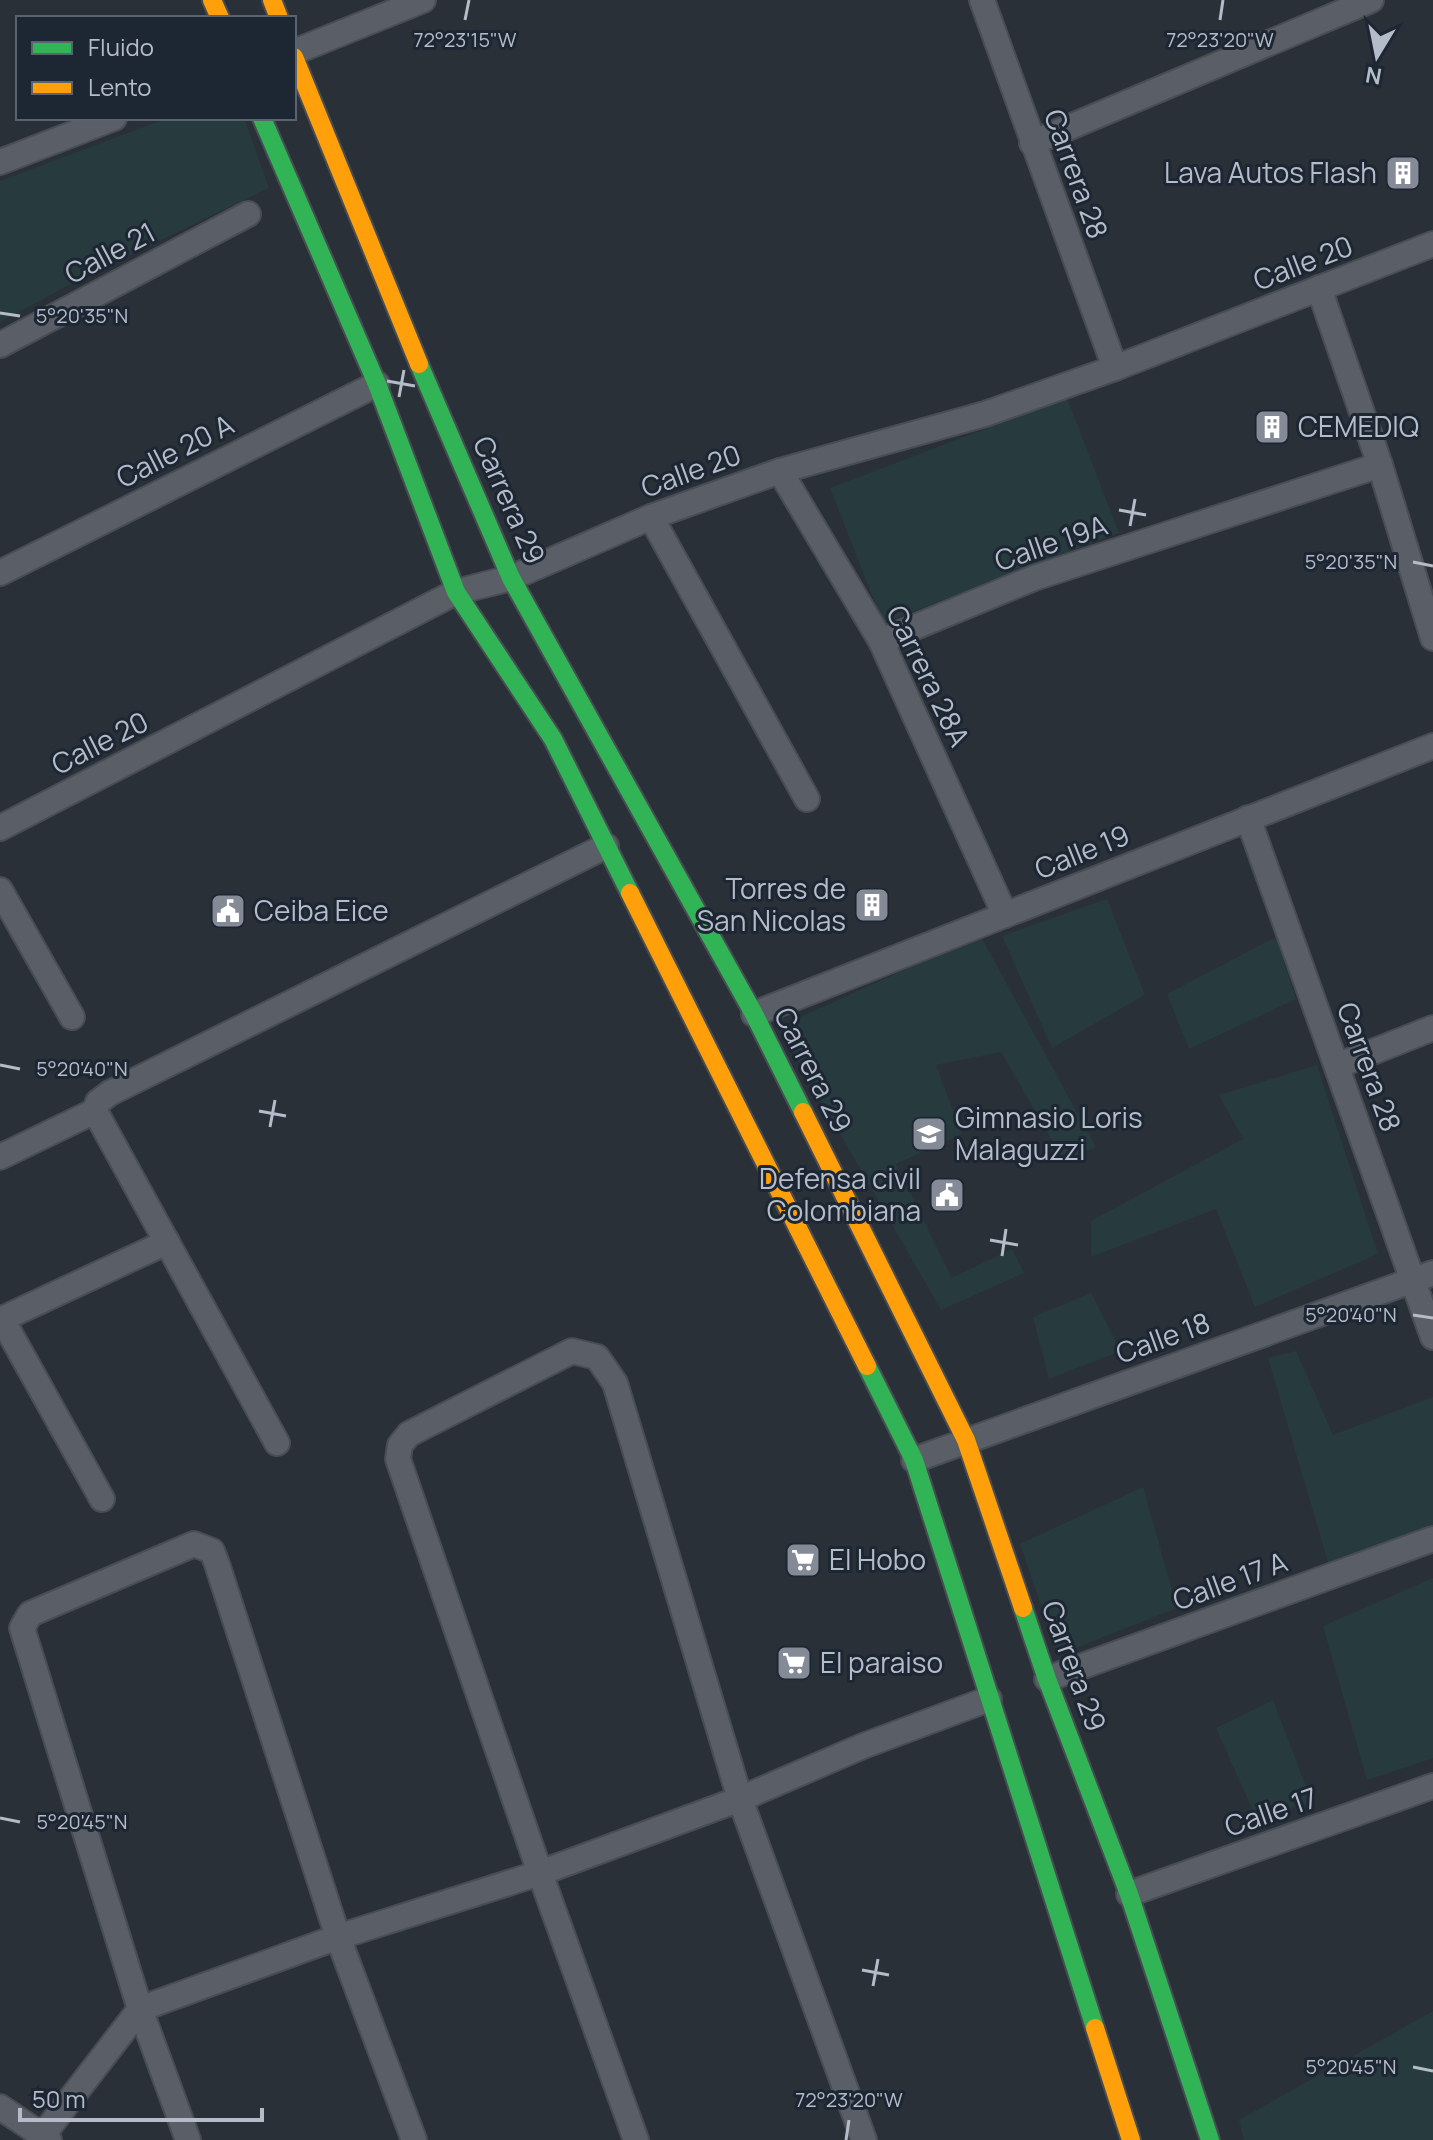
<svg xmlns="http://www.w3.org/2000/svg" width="1433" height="2140" viewBox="0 0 1433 2140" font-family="Manrope,sans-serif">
	<rect width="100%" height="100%" fill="#2a3038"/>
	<!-- green -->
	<g fill="#273a3e">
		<path d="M168,118H244L269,188L84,277L0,322V181Z"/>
		<path d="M1067,398L1119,533L883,623L830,488Z"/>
		<path d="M1107,899L1145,995L1052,1048L1002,936Z"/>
		<path d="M980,935L1096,1147L1064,1161L1001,1052L936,1065L962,1134L896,1164L952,1278L1012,1249L1024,1273L941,1310L779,1027Z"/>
		<path d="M1276,937L1296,999L1189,1049L1167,994Z"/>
		<path d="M1317,1065L1378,1254L1255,1307L1216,1209L1091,1257V1221L1243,1139L1219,1095Z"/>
		<path d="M1091,1293L1121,1351L1049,1379L1033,1317Z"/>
		<path d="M1296,1351L1333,1435L1433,1397V1534L1330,1569L1268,1358Z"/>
		<path d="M1143,1487L1177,1608L1058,1655L1020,1544Z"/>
		<path d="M1433,1578V1758L1367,1780L1323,1626Z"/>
		<path d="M1273,1700L1312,1802L1256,1818L1216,1728Z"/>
		<path d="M1433,2011V2140H1244L1239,2120Z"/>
	</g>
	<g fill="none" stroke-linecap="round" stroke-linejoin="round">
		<defs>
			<g id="street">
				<path d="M982,0L1115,368"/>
				<path d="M294,52L423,0"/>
				<path d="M1032,143L1371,0"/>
				<path d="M0,162L114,118"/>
				<path d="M1319,288L1380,465L1433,638"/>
				<path d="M0,345L248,214"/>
				<path d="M780,471L881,641L1005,915"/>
				<path d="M651,517L807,799"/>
				<path d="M0,573L377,384"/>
				<path d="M881,641L1034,578L1380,465"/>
				<path d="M1248,818L1433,1337"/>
				<path d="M0,828L456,592L511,578L651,517L780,471L985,414L1115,368L1433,244"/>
				<path d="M0,890L72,1017"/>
				<path d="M754,1014L1433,746"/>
				<path d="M1337,1066L1433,1028"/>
				<path d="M95,1111L277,1443"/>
				<path d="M0,1157L95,1111L98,1102L110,1093L606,846"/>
				<path d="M2,1319L102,1499"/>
				<path d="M0,1320L167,1242"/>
				<path d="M914,1460L1433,1273"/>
				<path d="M1047,1679L1433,1539"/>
				<path d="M1129,1894L1433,1786"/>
				<path d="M0,2107L49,2140"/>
				<path d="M39,2140L140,2009L338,1937L540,1873L740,1799L863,1746L989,1699"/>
				<path d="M188,2140L140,2009L22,1628L30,1614L194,1544L212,1551L217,1564L338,1937L414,2140"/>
				<path d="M636,2140L540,1873L398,1459L400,1445L409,1434L572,1351L597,1357L615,1383L740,1799L864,2140"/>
			</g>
			<g id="fast">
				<path d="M262,118L377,384L456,592L553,739L630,893"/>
				<path d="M419,364L511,578L754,1014L803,1112"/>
				<path d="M867,1366L914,1460L1095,2028"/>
				<path d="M1023,1608L1047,1679L1129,1894L1210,2140"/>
			</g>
			<g id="slow">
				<path d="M212,0L220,18"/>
				<path d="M272,0L279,18"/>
				<path d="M294,57L419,364"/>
				<path d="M630,893L867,1366"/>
				<path d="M803,1112L966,1440L1023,1608"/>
				<path d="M1095,2028L1131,2140"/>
			</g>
		</defs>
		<!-- street casing -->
		<use href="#street" stroke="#484c53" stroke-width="28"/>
		<!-- fast casing -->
		<use href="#fast" stroke="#484c53" stroke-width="22"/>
		<!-- slow casing -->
		<use href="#slow" stroke="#484c53" stroke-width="22"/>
		<!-- street -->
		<use href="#street" stroke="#5a5e66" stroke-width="24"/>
		<!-- fast -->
		<use href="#fast" stroke="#30b455" stroke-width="18"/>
		<!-- slow -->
		<use href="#slow" stroke="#ff9f0a" stroke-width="18"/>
	</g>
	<!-- ticks -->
	<path fill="none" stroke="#b4bcc9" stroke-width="3" d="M465,20L469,0M1220,20L1223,0M0,313L20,316M387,381L415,386M399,397L404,370M1119,510L1146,515M1130,526L1135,499M1413,562L1433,566M0,1065L20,1069M259,1111L286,1116M270,1127L275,1100M990,1240L1018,1245M1002,1256L1006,1229M1413,1315L1433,1318M0,1818L20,1822M862,1970L889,1975M873,1986L878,1959M1413,2067L1433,2071M846,2140L849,2120"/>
	<!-- icons -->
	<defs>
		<symbol id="building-square" viewBox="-11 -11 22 22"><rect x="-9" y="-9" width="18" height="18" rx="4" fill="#848b96" stroke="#1d2633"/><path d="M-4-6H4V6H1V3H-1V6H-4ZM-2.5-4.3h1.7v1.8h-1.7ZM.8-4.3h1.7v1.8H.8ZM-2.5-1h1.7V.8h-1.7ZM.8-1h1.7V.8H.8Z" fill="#fff"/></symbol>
		<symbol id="civic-square" viewBox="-11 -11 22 22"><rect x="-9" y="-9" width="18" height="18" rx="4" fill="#848b96" stroke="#1d2633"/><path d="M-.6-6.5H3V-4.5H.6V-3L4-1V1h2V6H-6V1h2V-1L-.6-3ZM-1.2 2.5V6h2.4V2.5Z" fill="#fff"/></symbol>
		<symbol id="school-square" viewBox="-11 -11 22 22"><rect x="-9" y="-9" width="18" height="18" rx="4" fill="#848b96" stroke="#1d2633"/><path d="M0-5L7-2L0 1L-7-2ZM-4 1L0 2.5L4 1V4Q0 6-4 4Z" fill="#fff"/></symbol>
		<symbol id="supermarket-square" viewBox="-11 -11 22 22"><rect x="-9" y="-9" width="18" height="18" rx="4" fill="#848b96" stroke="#1d2633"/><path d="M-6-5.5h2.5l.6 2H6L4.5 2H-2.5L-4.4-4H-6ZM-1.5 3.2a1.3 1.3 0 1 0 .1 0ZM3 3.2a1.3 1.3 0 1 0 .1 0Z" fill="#fff"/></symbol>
	</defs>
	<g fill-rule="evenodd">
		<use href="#building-square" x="1383" y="153" width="40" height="40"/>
		<use href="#building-square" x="1252" y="407" width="40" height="40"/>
		<use href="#building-square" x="852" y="885" width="40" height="40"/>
		<use href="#civic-square" x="208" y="891" width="40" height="40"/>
		<use href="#school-square" x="909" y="1114" width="40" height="40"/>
		<use href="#civic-square" x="927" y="1175" width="40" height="40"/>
		<use href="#supermarket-square" x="783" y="1540" width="40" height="40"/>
		<use href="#supermarket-square" x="774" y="1643" width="40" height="40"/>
	</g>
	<g text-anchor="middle" stroke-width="6" stroke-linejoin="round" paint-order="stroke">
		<!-- poi labels -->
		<g font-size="28" fill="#b4bcc9" stroke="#1d2633" text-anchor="start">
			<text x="1377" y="183" text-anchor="end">Lava Autos Flash</text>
			<text x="1298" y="437">CEMEDIQ</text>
			<text x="846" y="899" text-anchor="end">Torres de<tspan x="846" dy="32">San Nicolas</tspan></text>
			<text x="254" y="921">Ceiba Eice</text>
			<text x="955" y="1128">Gimnasio Loris<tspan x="955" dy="32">Malaguzzi</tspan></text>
			<text x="921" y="1189" text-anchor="end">Defensa civil<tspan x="921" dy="32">Colombiana</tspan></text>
			<text x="829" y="1570">El Hobo</text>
			<text x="820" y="1673">El paraiso</text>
		</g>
		<!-- street labels -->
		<g font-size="28" fill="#b4bcc9" stroke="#1d2633">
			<text transform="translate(1076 174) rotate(70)" y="10">Carrera 28</text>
			<text transform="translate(110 253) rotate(-28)" y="10">Calle 21</text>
			<text transform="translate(1303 263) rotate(-21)" y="10">Calle 20</text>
			<text transform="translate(175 451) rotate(-27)" y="10">Calle 20 A</text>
			<text transform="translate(691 471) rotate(-20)" y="10">Calle 20</text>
			<text transform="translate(509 500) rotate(66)" y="10">Carrera 29</text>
			<text transform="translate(1051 543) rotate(-19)" y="10">Calle 19A</text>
			<text transform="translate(928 676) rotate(64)" y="10">Carrera 28A</text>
			<text transform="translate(100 743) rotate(-27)" y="10">Calle 20</text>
			<text transform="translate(1082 852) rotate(-22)" y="10">Calle 19</text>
			<text transform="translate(1369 1067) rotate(70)" y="10">Carrera 28</text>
			<text transform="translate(813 1070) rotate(63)" y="10">Carrera 29</text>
			<text transform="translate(1163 1338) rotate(-20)" y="10">Calle 18</text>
			<text transform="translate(1230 1581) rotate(-20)" y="10">Calle 17 A</text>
			<text transform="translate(1074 1666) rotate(70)" y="10">Carrera 29</text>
			<text transform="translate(1271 1812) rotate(-19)" y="10">Calle 17</text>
		</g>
	</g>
	<g font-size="20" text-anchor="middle" fill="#b4bcc9" stroke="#1d2633" stroke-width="6" stroke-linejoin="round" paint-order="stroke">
		<text x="465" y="47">72°23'15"W</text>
		<text x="1220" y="47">72°23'20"W</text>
		<text x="82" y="323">5°20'35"N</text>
		<text x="1351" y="569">5°20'35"N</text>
		<text x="82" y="1076">5°20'40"N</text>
		<text x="1351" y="1322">5°20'40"N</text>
		<text x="82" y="1829">5°20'45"N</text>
		<text x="1351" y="2074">5°20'45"N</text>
		<text x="849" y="2107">72°23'20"W</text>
	</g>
	<!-- legend -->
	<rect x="16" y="16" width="280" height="104" fill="#1d2633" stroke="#59626f" stroke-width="2"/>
	<rect x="32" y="42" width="40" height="12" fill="#30b455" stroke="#59626f" stroke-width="2"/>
	<text x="88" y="56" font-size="24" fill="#b4bcc9">Fluido</text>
	<rect x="32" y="82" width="40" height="12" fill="#ff9f0a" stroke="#59626f" stroke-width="2"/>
	<text x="88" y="96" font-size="24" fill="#b4bcc9">Lento</text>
	<!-- north arrow -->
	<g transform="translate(1377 56) rotate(190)" stroke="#1d2633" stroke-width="6" paint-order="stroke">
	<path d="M0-6L14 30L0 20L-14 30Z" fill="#b4bcc9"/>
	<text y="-12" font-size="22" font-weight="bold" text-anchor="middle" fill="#b4bcc9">N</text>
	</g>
	<!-- scale -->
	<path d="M20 2108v12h242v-12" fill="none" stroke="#b4bcc9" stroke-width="4"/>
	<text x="32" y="2108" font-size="24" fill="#b4bcc9" stroke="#1d2633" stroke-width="6" paint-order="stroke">50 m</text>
</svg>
